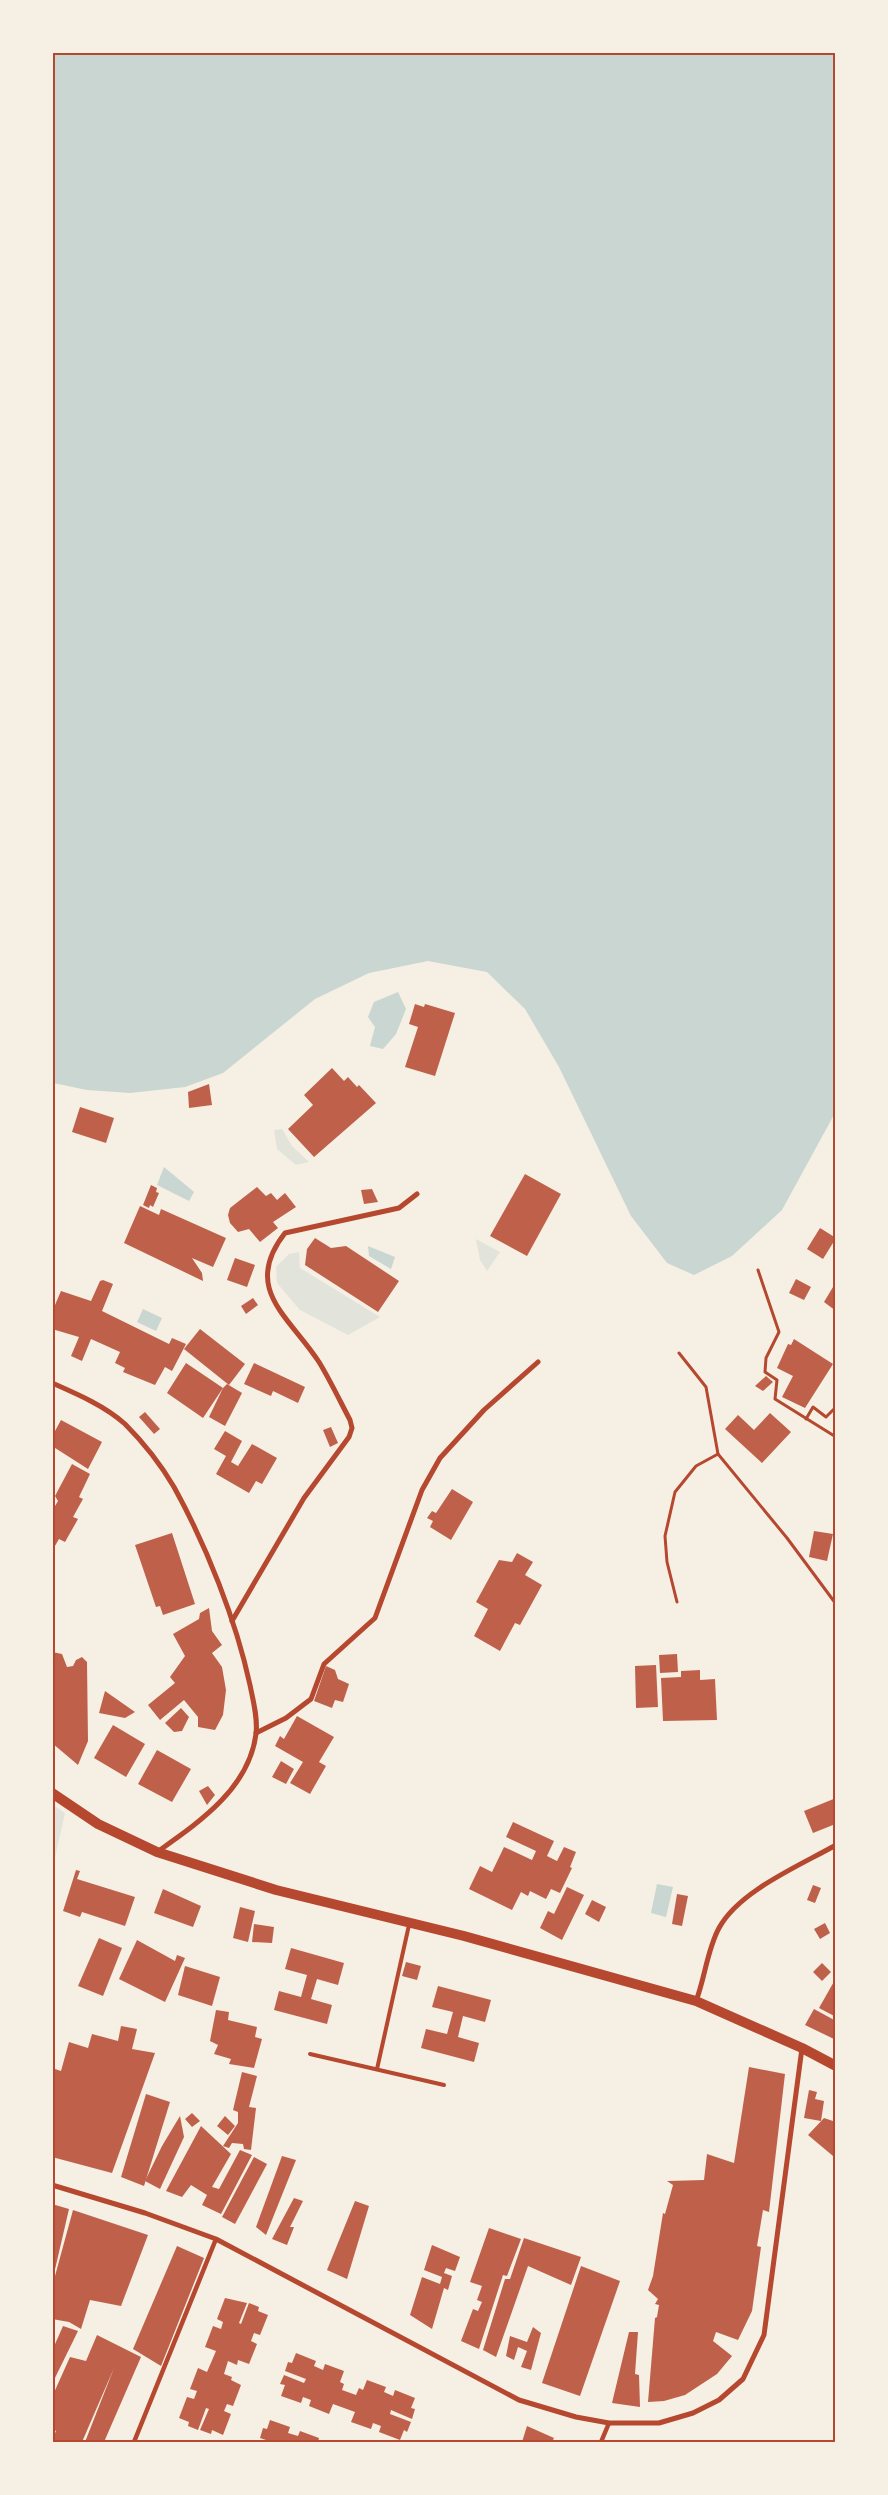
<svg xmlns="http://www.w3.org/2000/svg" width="888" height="2495" viewBox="0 0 888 2495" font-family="'Roboto Condensed',sans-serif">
	<rect width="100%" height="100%" fill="#f6efe4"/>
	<!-- green -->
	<g fill="#e2e4dc">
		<path d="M282,1129L292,1146L309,1162L296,1165L277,1149L274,1130Z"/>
		<path d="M476,1239L500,1252L487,1271L480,1260Z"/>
		<path d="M299,1252L300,1268L380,1317L348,1335L300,1310L277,1283L276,1267L289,1254Z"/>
		<path d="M53,1805L65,1813L53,1867Z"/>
	</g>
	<!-- water -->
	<g fill="#c9d6d2">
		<path d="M53,52L835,53V1113L782,1210L732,1256L694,1275L667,1263L631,1216L559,1067L525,1009L487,972L428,961L369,973L315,999L223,1073L185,1087L130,1093L87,1090L53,1083Z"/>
		<path d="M398,992L406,1009L396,1034L383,1049L370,1046L375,1027L368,1017L374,1002Z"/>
		<path d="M164,1167L194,1192L189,1201L157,1185Z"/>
		<path d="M368,1246L395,1257L391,1269L369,1256Z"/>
		<path d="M143,1309L162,1318L156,1331L137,1322Z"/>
		<path d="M657,1884L673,1887L666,1917L651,1913Z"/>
	</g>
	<!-- building -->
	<g fill="#bf614a">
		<path d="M415,1004L424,1007L425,1004L455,1013L435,1076L405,1067L418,1027L409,1024Z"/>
		<path d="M332,1068L344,1081L348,1077L357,1087L359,1085L376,1103L314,1157L288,1129L313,1105L304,1095Z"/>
		<path d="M209,1084L212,1105L189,1108L188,1092Z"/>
		<path d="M80,1107L114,1118L106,1143L72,1132Z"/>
		<path d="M525,1174L561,1194L527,1256L490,1236Z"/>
		<path d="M151,1185L157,1188L156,1192L159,1193L153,1207L150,1205L149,1208L143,1205Z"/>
		<path d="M257,1187L266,1196L271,1193L277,1200L285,1193L296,1207L273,1222L278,1228L260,1242L249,1229L238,1232L230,1223L228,1215L230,1208Z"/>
		<path d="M372,1189L378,1202L364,1204L361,1190Z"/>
		<path d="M140,1206L159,1215L161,1209L226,1238L213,1267L192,1258L202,1273L203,1281L124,1243Z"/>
		<path d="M820,1228L836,1238L823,1259L807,1249Z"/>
		<path d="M315,1238L331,1248L346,1246L399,1281L378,1312L305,1265L307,1249Z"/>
		<path d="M235,1258L255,1265L247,1287L227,1280Z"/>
		<path d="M796,1279L811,1287L804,1300L789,1293Z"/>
		<path d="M103,1280L113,1284L102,1311L169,1344L172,1338L186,1344L172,1371L165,1367L155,1385L123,1372L125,1368L115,1363L120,1352L91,1339L82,1361L71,1356L79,1337L52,1329V1312L61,1291L91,1301L100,1281Z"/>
		<path d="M836,1282V1311L824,1302Z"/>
		<path d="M253,1298L258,1305L246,1314L241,1306Z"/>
		<path d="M200,1329L245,1364L229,1385L184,1349Z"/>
		<path d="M794,1339L833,1364L805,1408L782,1397L793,1376L777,1368L788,1344L791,1345Z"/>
		<path d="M186,1363L223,1388L203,1418L167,1393Z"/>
		<path d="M254,1363L305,1387L298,1403L273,1391L271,1396L244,1384Z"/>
		<path d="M766,1376L773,1382L763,1391L755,1386Z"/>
		<path d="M227,1384L242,1393L225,1426L209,1417L223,1388Z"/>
		<path d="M145,1412L160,1429L154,1434L139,1417Z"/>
		<path d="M770,1413L791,1432L762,1463L725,1429L738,1415L754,1430Z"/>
		<path d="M61,1420L102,1442L88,1469L52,1446V1429L55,1431Z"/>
		<path d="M331,1427L338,1443L330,1447L323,1430Z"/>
		<path d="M225,1431L242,1441L231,1462L238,1466L252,1444L277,1458L262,1484L256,1481L249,1493L216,1474L226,1456L214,1449Z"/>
		<path d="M72,1464L90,1474L79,1497L83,1499L73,1517L78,1519L65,1542L59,1539L52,1551V1511L58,1501L55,1496Z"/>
		<path d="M452,1489L473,1502L451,1540L430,1527L433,1521L427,1518L432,1511L436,1513Z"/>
		<path d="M814,1531L833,1534L827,1561L809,1557Z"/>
		<path d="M172,1533L195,1604L163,1615L160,1606L156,1607L135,1545Z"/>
		<path d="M517,1553L533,1562L525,1575L542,1585L520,1625L515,1623L500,1651L474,1636L488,1609L476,1602L499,1560L512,1562Z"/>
		<path d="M209,1608L212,1631L222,1645L212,1653L222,1667L226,1690L223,1715L215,1730L198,1727V1717L184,1700L160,1720L148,1705L175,1683L170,1677L185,1656L173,1634L199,1619L200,1613Z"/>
		<path d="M52,1652L62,1654L67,1667L73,1666L76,1660L82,1657L87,1662L88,1741L78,1765L52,1743Z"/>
		<path d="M677,1654L678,1672L660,1673L659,1655Z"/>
		<path d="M656,1665L658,1707L636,1708L635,1666Z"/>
		<path d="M326,1666L335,1670L338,1679L349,1684L343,1702L335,1700L332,1708L314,1701Z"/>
		<path d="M700,1670V1680L715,1679L717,1720L663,1721L661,1678L681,1677V1671Z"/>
		<path d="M105,1691L135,1712L125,1718L99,1713Z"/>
		<path d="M181,1708L189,1717L182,1731L174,1732L165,1723Z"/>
		<path d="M297,1716L334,1737L319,1762L326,1766L310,1794L290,1783L303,1762L275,1746L280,1736L284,1739Z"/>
		<path d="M113,1725L145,1744L126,1777L94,1758Z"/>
		<path d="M157,1750L191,1769L172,1802L138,1784Z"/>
		<path d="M281,1761L294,1769L286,1784L272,1777Z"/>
		<path d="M208,1786L215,1795L207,1805L199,1791Z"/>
		<path d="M836,1798V1827L833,1825L813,1833L804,1811Z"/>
		<path d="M513,1822L554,1841L547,1856L557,1861L564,1847L576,1852L570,1867L572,1868L560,1893L551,1889L546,1899L530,1891L528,1896L521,1892L512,1910L469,1889L480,1866L492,1872L504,1847L532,1860L536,1851L506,1837Z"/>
		<path d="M76,1870L80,1871L77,1879L135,1897L125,1926L82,1912L80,1917L63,1911Z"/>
		<path d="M813,1885L821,1888L815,1903L807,1900Z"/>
		<path d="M567,1887L584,1895L562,1940L540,1928L548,1911L554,1914Z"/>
		<path d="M163,1889L201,1906L193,1927L154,1913Z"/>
		<path d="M677,1894L688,1896L682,1926L672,1924Z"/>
		<path d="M592,1900L606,1907L599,1922L585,1914Z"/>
		<path d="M240,1907L255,1911L248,1942L233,1938Z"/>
		<path d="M825,1923L830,1933L820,1939L814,1929Z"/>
		<path d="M254,1924L274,1927L272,1943L252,1942Z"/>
		<path d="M99,1938L122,1948L103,1996L78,1986Z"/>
		<path d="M137,1940L175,1961L177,1955L185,1958L165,2002L119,1979Z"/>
		<path d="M291,1948L344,1963L338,1985L317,1979L311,1999L332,2005L327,2024L274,2010L279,1991L301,1997L307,1975L285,1969Z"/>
		<path d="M406,1962L421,1966L417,1980L402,1976Z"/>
		<path d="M822,1963L831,1972L822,1981L813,1972Z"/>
		<path d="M185,1966L220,1977L212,2006L178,1995Z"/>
		<path d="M836,1978V2017L819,2008Z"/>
		<path d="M438,1986L491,2000L485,2022L463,2016L458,2037L479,2043L474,2062L421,2048L426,2029L447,2034L453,2012L432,2007Z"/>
		<path d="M814,2009L836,2021V2040L805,2025Z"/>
		<path d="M216,2010L229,2012L228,2020L257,2027L255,2037L262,2039L254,2068L229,2064L231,2059L214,2054L218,2045L210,2041Z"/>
		<path d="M121,2026L137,2029L132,2049L155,2053L112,2173L52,2157V2068L61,2071L69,2042L88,2048L92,2034L118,2041Z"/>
		<path d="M749,2067L785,2074L769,2212L763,2210L757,2246L761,2247L752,2311L738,2340L716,2332L713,2341L732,2356L717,2374L685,2395L664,2401L648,2402L655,2318L657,2317L659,2305L655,2304L658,2299L648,2290L653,2276L663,2213L665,2214L673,2185L667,2181L704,2180L707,2154L734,2163Z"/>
		<path d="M242,2072L257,2076L249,2107L256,2108L251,2150L244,2149L243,2144L232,2143L229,2148L223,2146L238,2123V2112L233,2110Z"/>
		<path d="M809,2090L817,2092L815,2099L824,2101L821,2121L804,2118Z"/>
		<path d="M146,2094L170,2102L144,2186L121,2177Z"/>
		<path d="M192,2113L200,2121L192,2127L185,2119Z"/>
		<path d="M180,2116L184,2137L160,2189L145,2181L162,2146Z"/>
		<path d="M225,2116L235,2126L228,2135L217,2126Z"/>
		<path d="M824,2118L836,2122V2152L833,2156L808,2135Z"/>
		<path d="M201,2126L231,2154L212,2187L219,2189L240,2150L252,2155L221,2214L202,2205L207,2195L191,2185L182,2197L166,2191Z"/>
		<path d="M282,2156L296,2160L266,2235L256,2227Z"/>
		<path d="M254,2157L267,2164L235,2224L222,2217Z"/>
		<path d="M294,2198L303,2201L290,2227H294L287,2245L272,2239Z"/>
		<path d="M355,2201L369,2206L347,2279L327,2270Z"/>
		<path d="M52,2204L69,2209L53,2278H52Z"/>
		<path d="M73,2210L148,2235L121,2306L90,2300L81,2329L69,2322L52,2319V2287Z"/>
		<path d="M489,2228L521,2239L507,2276L503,2275L479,2349L461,2341L473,2309L478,2311L482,2302L477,2300L482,2286L470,2282Z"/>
		<path d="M524,2238L581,2257L571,2285L528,2266L496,2357L483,2350L505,2279H510Z"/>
		<path d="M432,2245L460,2257L455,2271L446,2268L444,2273L452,2276L448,2290L444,2288L432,2329L410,2315L422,2277L440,2284L442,2277L424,2270Z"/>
		<path d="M177,2246L204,2258L161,2366L133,2349Z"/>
		<path d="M581,2266L620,2281L580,2396L542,2383Z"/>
		<path d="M225,2298L247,2303L239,2323L241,2324L249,2303L259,2307L258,2311L268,2315L260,2335L254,2333L251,2341L257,2344L249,2364L238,2360L237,2365L228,2361L224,2374L232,2377L231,2380L241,2385L233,2406L227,2404L224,2411L231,2414L223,2435L212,2430L211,2434L200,2430L209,2409L206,2408L198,2430L188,2426L189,2422L179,2418L187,2397L194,2399L197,2391L190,2389L198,2368L207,2372L216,2351L205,2347L213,2326L221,2329L223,2322L217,2319Z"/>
		<path d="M63,2326L78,2331L52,2384V2351Z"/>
		<path d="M533,2327L541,2333L531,2370L521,2367L527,2351L518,2347L514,2360L506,2356L510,2336L527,2342Z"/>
		<path d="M629,2332H638L635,2374L639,2375L640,2407L612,2403Z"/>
		<path d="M97,2335L141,2357L104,2442H85L114,2368L82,2442H59L52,2440L56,2431L52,2429V2397L70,2357L86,2361Z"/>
		<path d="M296,2353L316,2361L314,2366L323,2370L325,2364L344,2371L340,2382L344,2384L342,2390L356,2395L359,2388L363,2390L367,2380L386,2387L384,2392L393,2396L395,2390L415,2398L411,2408L415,2409L412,2419L391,2410L390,2414L411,2422L407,2432L404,2430L400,2440L379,2432L381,2426L373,2423L371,2429L351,2422L355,2412L333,2404L329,2414L309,2406L311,2400L303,2397L301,2403L281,2396L285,2385L280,2384L284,2375L304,2383L306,2379L285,2371L288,2362L292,2363Z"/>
		<path d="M270,2420L290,2427L288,2433L298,2436L300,2431L319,2438L318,2442H272L260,2438L263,2428L267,2429Z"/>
		<path d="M527,2426L554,2438L552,2442H522Z"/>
	</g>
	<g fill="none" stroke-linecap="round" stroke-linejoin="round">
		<!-- path -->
		<g stroke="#b5482f" stroke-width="3">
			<path d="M758,1270L779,1332L766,1358L765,1372L777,1380L775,1399L836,1437"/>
			<path d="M679,1353L706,1387L718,1454L787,1538L836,1604"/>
			<path d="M806,1419L813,1407L826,1417L836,1407"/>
			<path d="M677,1602L667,1562L665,1536L675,1492L696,1466L718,1454"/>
		</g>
		<!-- service -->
		<g stroke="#b5482f" stroke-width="4">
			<path d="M310,2054L444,2085"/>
			<path d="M377,2069L409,1925"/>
		</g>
		<!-- pedestrian -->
		<g stroke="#b5482f" stroke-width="4.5">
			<path d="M134,2442L216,2239"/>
			<path d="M601,2442L609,2423"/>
		</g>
		<!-- minor -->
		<g stroke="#b5482f" stroke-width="5">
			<path d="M52,1383C77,1394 105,1406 125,1424C143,1442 161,1465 174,1487C206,1545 236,1620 250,1685C253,1700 258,1718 256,1734C249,1789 198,1823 157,1852"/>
			<path d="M232,1621L304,1498L349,1437L352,1428L350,1420C340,1401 330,1380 319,1362C290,1317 241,1289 285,1233L399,1208L417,1194"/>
			<path d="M256,1733L286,1718L311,1699L324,1664L375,1618L422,1490L440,1458L484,1410L538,1362"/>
			<path d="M696,2001C705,1978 707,1950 719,1928C739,1891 799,1866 836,1845"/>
			<path d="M52,2185L145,2213L216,2239L519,2400L576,2417L609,2423H659L693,2413L719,2400L743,2379L764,2335L802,2048"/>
		</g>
		<!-- secondary -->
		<path stroke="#b5482f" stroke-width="10" d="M52,1793L98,1824L157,1852L276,1890L464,1936L696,2001L802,2048L836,2066"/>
	</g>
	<!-- border -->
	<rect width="888" height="2495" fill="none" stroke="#f6efe4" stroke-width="108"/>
	<rect x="54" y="54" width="780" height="2387" fill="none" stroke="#b5482f" stroke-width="2"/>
</svg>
